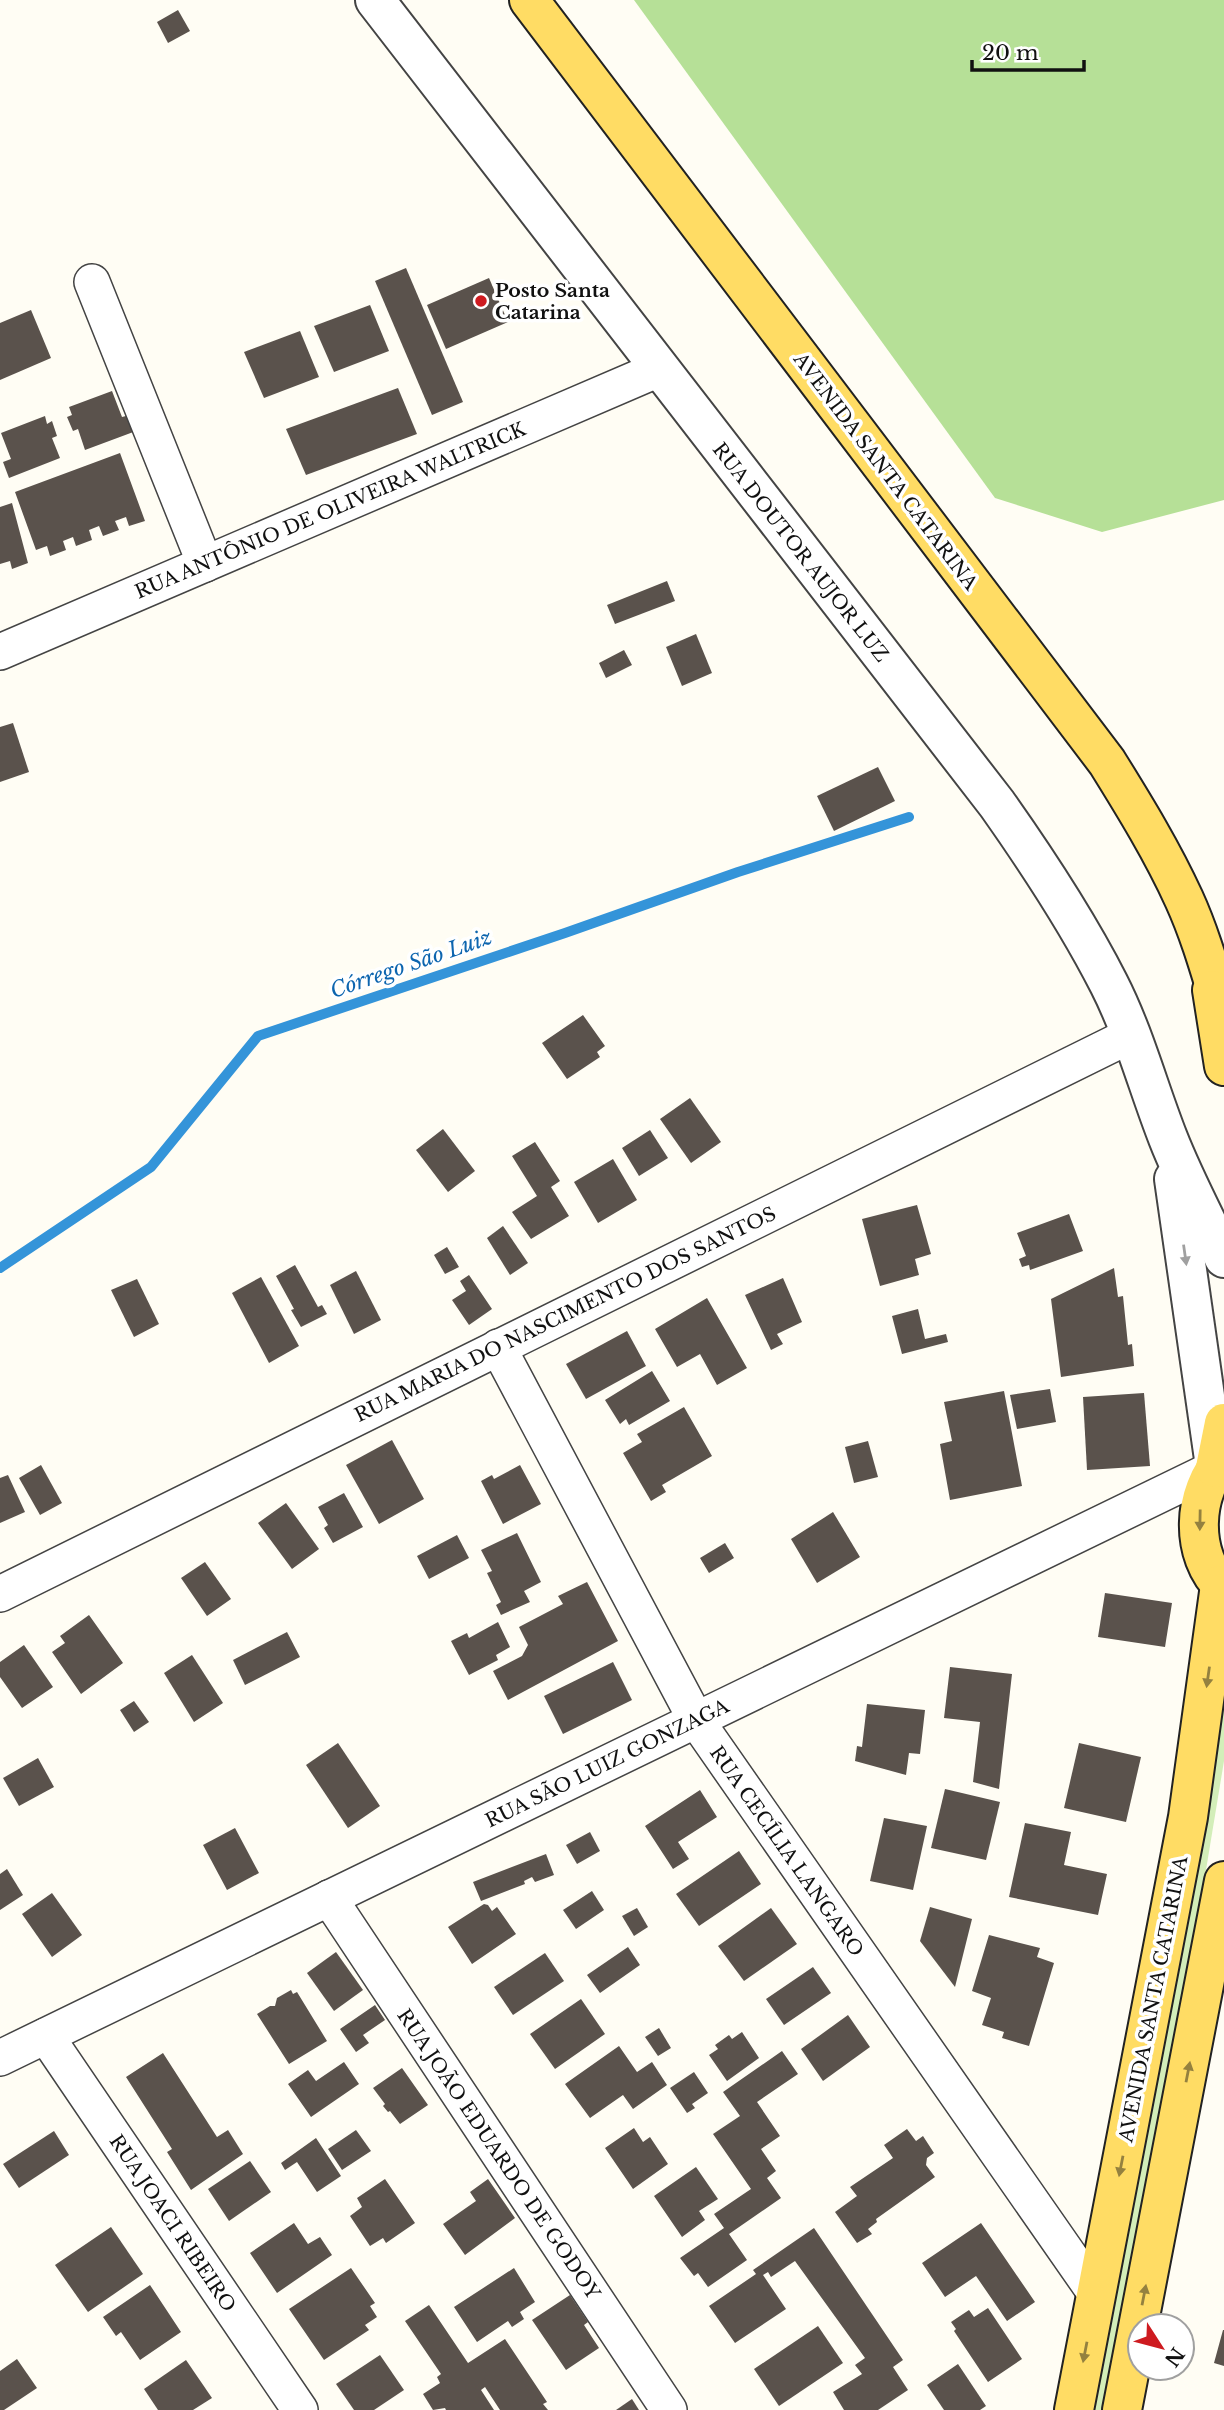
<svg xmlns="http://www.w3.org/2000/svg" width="1224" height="2410" viewBox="0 0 1224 2410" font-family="'Libre Baskerville',serif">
	<rect width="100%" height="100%" fill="#fffdf4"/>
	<!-- green -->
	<path fill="#d3eeb9" d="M1224,1678V1761L1184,2003L1107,2410H1090Z"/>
	<!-- forest -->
	<path fill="#b6e097" d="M634,0H1224V500L1102,532L995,498Z"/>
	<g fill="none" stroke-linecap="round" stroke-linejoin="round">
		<!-- stream -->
		<path stroke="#3494d9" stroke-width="10" d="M0,1268L151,1167L258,1036L565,933L738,872L909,817"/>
	</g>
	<!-- building -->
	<g fill="#5a524c">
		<path d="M178,10L190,31L168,43L157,22Z"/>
		<path d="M406,268L463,402L432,415L375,281Z"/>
		<path d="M489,278L508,322L446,349L427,305Z"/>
		<path d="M370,305L389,351L334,372L314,326Z"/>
		<path d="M31,310L51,358L0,380V323Z"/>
		<path d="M300,331L319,377L264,398L244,352Z"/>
		<path d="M398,388L417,434L306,475L286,429Z"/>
		<path d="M112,391L122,417L130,415L136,431L85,450L78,429L73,431L67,417L72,415L69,407Z"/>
		<path d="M45,416L47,424L52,421L57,436L52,438L60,458L9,478L3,462L11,459L1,433Z"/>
		<path d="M120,453L145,521L129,526L126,517L115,521L119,530L103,536L99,526L89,530L92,540L76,546L73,537L63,541L66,550L50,556L47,546L36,550L15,492Z"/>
		<path d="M12,503L28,563L12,569L10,561L0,564V507Z"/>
		<path d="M667,581L675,601L615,624L607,605Z"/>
		<path d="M696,634L712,673L682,686L666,647Z"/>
		<path d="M624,650L632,665L606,678L599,663Z"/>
		<path d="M13,723L29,772L0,782V727Z"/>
		<path d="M878,767L895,801L834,831L817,796Z"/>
		<path d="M583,1015L605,1046L597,1052L600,1057L567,1079L542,1043Z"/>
		<path d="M690,1098L721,1142L691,1163L660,1119Z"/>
		<path d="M443,1129L475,1171L448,1192L416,1150Z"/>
		<path d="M650,1130L668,1158L639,1176L622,1148Z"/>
		<path d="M535,1142L560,1181L551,1187L569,1216L531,1239L512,1212L537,1196L512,1156Z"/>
		<path d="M613,1159L637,1200L598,1223L574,1182Z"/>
		<path d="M917,1205L931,1254L915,1259L919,1275L880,1286L862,1219Z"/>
		<path d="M1069,1214L1083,1251L1030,1270L1029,1265L1022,1267L1019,1259L1026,1256L1017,1233Z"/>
		<path d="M503,1226L528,1263L510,1275L487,1238Z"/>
		<path d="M447,1247L459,1267L445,1274L434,1255Z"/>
		<path d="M295,1265L318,1307L322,1305L327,1314L301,1327L291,1310L294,1309L276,1276Z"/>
		<path d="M1114,1268L1118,1297L1123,1296L1128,1345L1132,1344L1134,1366L1061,1377L1051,1299Z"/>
		<path d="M356,1271L381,1320L354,1334L330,1285Z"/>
		<path d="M469,1275L492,1309L469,1325L452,1300L466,1291L460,1281Z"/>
		<path d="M261,1277L299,1346L269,1363L232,1293Z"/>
		<path d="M783,1278L802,1322L777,1334L783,1344L771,1350L745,1295Z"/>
		<path d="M137,1279L159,1324L134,1337L111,1290Z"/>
		<path d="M707,1298L747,1368L717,1385L700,1354L677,1367L655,1329Z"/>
		<path d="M918,1309L925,1339L946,1334L948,1342L902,1354L892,1316Z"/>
		<path d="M627,1331L646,1366L586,1399L566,1364Z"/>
		<path d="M652,1371L670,1401L629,1425L626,1419L620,1424L605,1400Z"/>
		<path d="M1050,1389L1056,1422L1017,1429L1010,1395Z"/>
		<path d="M1004,1391L1022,1486L950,1500L940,1444L952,1441L944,1402Z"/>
		<path d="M1144,1393L1150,1466L1087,1470L1083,1397Z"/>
		<path d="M684,1407L712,1456L662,1485L666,1492L651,1501L623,1453L642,1442L637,1434Z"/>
		<path d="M392,1440L424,1499L379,1524L346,1465Z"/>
		<path d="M868,1441L878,1477L854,1483L845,1447Z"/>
		<path d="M41,1465L62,1503L40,1515L19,1478Z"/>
		<path d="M520,1465L541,1504L503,1524L481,1481L492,1475L494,1479Z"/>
		<path d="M8,1475L25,1512L0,1523V1478Z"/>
		<path d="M344,1493L363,1527L333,1543L324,1528L328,1525L318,1507Z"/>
		<path d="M286,1503L319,1549L292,1569L258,1523Z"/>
		<path d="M833,1512L860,1557L817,1583L791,1539Z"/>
		<path d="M517,1533L541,1582L524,1591L530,1602L501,1615L496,1605L501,1602L487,1573L492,1571L481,1550Z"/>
		<path d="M457,1535L469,1558L429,1579L417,1556Z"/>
		<path d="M725,1543L734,1558L709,1573L700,1558Z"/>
		<path d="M205,1562L231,1599L207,1616L181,1578Z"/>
		<path d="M587,1582L618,1641L508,1700L493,1671L522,1656L528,1645L519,1627L563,1604L558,1596Z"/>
		<path d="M1105,1593L1172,1603L1165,1647L1098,1637Z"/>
		<path d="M89,1615L123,1663L81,1694L52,1652L65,1643L60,1636Z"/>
		<path d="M498,1622L510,1647L496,1655L498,1660L469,1675L451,1641L467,1633L469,1638Z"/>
		<path d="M287,1632L300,1657L245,1685L233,1660Z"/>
		<path d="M24,1645L53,1687L22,1708L0,1677V1662Z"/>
		<path d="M192,1655L223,1703L194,1722L164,1673Z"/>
		<path d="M613,1662L632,1700L563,1734L544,1696Z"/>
		<path d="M950,1667L1012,1674L999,1789L973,1782L980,1722L944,1718Z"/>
		<path d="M134,1701L149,1722L134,1732L120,1710Z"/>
		<path d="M867,1704L925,1710L920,1754L909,1753L906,1775L855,1761L857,1746L862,1747Z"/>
		<path d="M338,1743L380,1806L348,1828L306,1765Z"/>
		<path d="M1079,1743L1141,1757L1126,1822L1064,1808Z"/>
		<path d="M38,1758L54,1787L19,1806L3,1778Z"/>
		<path d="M945,1789L1000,1802L986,1860L931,1848Z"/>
		<path d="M700,1790L717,1817L678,1842L689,1859L673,1869L645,1826Z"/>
		<path d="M884,1818L927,1826L913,1890L870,1881Z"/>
		<path d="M1025,1823L1071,1832L1064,1865L1107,1874L1098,1915L1009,1897Z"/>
		<path d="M235,1828L259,1873L227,1890L203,1845Z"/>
		<path d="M590,1832L600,1851L577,1864L566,1845Z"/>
		<path d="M739,1851L761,1884L699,1926L676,1894Z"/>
		<path d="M546,1854L554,1875L535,1882L532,1877L524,1881L525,1884L481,1901L473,1882Z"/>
		<path d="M7,1869L23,1895L0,1910V1874Z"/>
		<path d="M592,1891L604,1910L576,1929L563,1910Z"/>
		<path d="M52,1893L82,1935L52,1957L22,1914Z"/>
		<path d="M484,1904L488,1905L492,1911L497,1907L516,1934L472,1964L448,1927Z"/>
		<path d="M930,1907L972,1919L955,1987L920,1941Z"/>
		<path d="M637,1908L648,1927L634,1936L622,1916Z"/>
		<path d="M771,1908L797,1944L744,1981L718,1946Z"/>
		<path d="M989,1935L1040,1948L1037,1957L1054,1963L1029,2046L1002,2038L1004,2032L982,2025L991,1998L972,1991Z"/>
		<path d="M628,1947L640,1965L600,1993L587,1975Z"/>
		<path d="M336,1952L363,1990L334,2011L307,1973Z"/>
		<path d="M545,1953L564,1981L513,2015L494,1987Z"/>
		<path d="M813,1967L831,1993L784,2025L766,1999Z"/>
		<path d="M291,1990L293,1994L297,1992L327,2041L289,2064L257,2014L270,2006H275L277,1998Z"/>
		<path d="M581,1999L605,2034L555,2069L530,2034Z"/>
		<path d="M375,2005L385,2020L363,2035L369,2043L356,2052L340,2029Z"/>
		<path d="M848,2015L870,2047L823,2081L801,2049Z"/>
		<path d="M659,2028L671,2048L658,2056L645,2037Z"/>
		<path d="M742,2032L759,2058L727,2081L709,2055L718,2049L715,2045L729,2035L732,2039Z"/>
		<path d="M619,2046L637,2072L652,2062L667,2085L633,2109L623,2095L590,2118L565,2084Z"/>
		<path d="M782,2051L798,2074L757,2102L780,2136L761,2149L776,2171L767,2178L781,2198L729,2234L747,2260L708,2287L698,2273L694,2276L680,2258L724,2228L714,2214L751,2189L713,2134L740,2116L723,2092Z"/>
		<path d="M163,2053L217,2137L228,2130L243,2154L191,2190L167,2152L172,2149L126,2077Z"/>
		<path d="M344,2062L359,2084L311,2117L288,2084L308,2070L316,2081Z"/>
		<path d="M402,2068L428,2105L400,2124L390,2111L388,2112L383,2106L385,2104L373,2088Z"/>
		<path d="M694,2072L708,2093L692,2104L695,2108L687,2113L670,2088Z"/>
		<path d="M634,2128L643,2142L650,2137L668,2164L633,2189L605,2148Z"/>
		<path d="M907,2129L916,2141L923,2136L934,2153L927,2158L926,2165L935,2177L876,2219L877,2222L868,2229L872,2234L857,2243L835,2212L857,2196L850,2187L893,2158L884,2145Z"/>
		<path d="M356,2130L371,2151L342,2170L328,2149Z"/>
		<path d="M54,2131L69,2155L19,2188L3,2164Z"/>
		<path d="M316,2138L341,2176L317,2192L297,2162L285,2170L281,2163Z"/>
		<path d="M250,2161L271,2192L229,2221L208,2189Z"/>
		<path d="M696,2167L718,2199L699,2211L705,2220L682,2237L654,2196Z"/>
		<path d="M385,2179L415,2223L386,2243L383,2238L370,2246L350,2216L362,2207L357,2198Z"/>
		<path d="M488,2179L515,2218L465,2255L443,2224L476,2201L470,2192Z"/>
		<path d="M294,2223L308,2244L320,2237L332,2255L277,2293L250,2253Z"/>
		<path d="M981,2223L1035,2302L1007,2321L976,2276L945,2297L922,2263Z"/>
		<path d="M111,2227L143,2274L88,2312L55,2265Z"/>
		<path d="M814,2228L903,2360L893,2367L908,2390L878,2410H844L833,2392L862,2374L855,2365L865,2358L795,2261L771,2277L768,2272L763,2275L786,2309L735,2343L709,2306L756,2274L753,2270Z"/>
		<path d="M351,2268L375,2303L370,2306L377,2317L365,2325L369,2330L324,2360L289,2309Z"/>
		<path d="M514,2268L535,2302L520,2312L524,2319L512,2327L508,2321L477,2342L454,2307Z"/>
		<path d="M150,2285L181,2332L140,2360L121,2332L116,2336L103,2317Z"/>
		<path d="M570,2295L588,2322L584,2325L599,2348L566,2370L532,2320Z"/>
		<path d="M429,2305L468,2363L505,2339L547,2402L543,2404L548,2410H500L485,2387L481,2390L494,2410H446L445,2408L433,2410L423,2394L440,2383L437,2377L441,2374L405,2321Z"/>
		<path d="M988,2308L1022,2359L988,2382L954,2331L956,2329L951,2322L969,2310L974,2317Z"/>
		<path d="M818,2326L843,2363L779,2406L754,2369Z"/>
		<path d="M1223,2330H1224V2366L1214,2363Z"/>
		<path d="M380,2355L404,2390L374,2410H354L336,2384Z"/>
		<path d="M17,2359L37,2388L4,2410H0V2371Z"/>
		<path d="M186,2360L212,2398L193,2410H158L144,2389Z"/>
		<path d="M958,2364L986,2406L980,2410H944L927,2385Z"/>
		<path d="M632,2399L639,2410H616Z"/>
	</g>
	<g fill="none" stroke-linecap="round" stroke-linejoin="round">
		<defs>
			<g id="minor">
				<path d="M92,282L205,564"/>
				<path d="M0,652L659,369"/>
				<path d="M498,1347L696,1720L1096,2294"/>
				<path d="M0,1594L1131,1035"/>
				<path d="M329,1898L669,2410"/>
				<path d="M46,2036L300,2410"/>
				<path d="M0,2058L1215,1468"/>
			</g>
			<g id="tertiary">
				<path d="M375,0L997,804C1038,862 1077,921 1109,984C1134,1033 1148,1087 1168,1138C1184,1179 1205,1218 1224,1258"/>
				<path d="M1174,1179L1215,1466"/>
			</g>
			<g id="primary">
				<path d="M529,0L1107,762C1135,807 1162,851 1184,899C1201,936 1212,977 1224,1016"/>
				<path d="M1212,990L1224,1066"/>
				<path d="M1224,1459C1192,1491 1189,1556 1224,1588"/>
				<path d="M1215,1468L1224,1423"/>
				<path d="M1074,2410L1188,1817L1220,1585"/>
				<path d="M1122,2410L1224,1881"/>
			</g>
		</defs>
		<!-- minor casing -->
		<use href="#minor" stroke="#444" stroke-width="38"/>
		<!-- tertiary casing -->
		<use href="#tertiary" stroke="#444" stroke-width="42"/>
		<!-- primary casing -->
		<use href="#primary" stroke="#222" stroke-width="42"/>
		<!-- minor -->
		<use href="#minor" stroke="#fff" stroke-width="35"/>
		<!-- tertiary -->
		<use href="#tertiary" stroke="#fff" stroke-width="38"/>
		<!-- primary -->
		<use href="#primary" stroke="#ffdc64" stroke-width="38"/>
	</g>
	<!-- one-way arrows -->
	<defs><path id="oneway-solid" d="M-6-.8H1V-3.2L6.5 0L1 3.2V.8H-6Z" transform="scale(1.75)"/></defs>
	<use fill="#a0a0a0" href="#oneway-solid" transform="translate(1185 1255) rotate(82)"/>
	<g fill="#94813f">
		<use href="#oneway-solid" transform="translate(1200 1520) rotate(91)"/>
		<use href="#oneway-solid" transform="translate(1208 1677) rotate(98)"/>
		<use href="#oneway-solid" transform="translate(1188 2072) rotate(-79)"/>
		<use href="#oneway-solid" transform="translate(1121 2166) rotate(101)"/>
		<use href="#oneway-solid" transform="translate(1144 2295) rotate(-79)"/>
		<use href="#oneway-solid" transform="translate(1085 2352) rotate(101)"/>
	</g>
	<!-- markers -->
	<circle fill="#ce1b20" stroke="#fff" stroke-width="2.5" cx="481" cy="301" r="7"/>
	<g text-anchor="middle" stroke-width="7" stroke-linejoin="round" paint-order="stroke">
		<!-- poi labels -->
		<g font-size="19" font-weight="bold" fill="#111" stroke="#fff" text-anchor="start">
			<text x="495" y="297">Posto Santa<tspan x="495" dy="22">Catarina</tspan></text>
		</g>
		<!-- street labels -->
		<g font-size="19" fill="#111" stroke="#fff">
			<text transform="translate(886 471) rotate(53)" y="7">AVENIDA SANTA CATARINA</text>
			<text transform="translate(330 510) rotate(-23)" y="7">RUA ANTÔNIO DE OLIVEIRA WALTRICK</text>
			<text transform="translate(801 552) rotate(52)" y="7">RUA DOUTOR AUJOR LUZ</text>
			<text transform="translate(565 1314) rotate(-26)" y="7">RUA MARIA DO NASCIMENTO DOS SANTOS</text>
			<text transform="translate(607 1763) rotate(-26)" y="7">RUA SÃO LUIZ GONZAGA</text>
			<text transform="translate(787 1851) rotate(55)" y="7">RUA CECÍLIA LANGARO</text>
			<text transform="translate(1153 1999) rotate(-79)" y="7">AVENIDA SANTA CATARINA</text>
			<text transform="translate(499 2154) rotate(56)" y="7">RUA JOÃO EDUARDO DE GODOY</text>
			<text transform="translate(173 2223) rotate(56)" y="7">RUA JOACI RIBEIRO</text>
		</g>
		<!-- water labels -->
		<g font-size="21" font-style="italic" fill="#0d65af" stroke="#fff">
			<text transform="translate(411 964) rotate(-19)" y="7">Córrego São Luiz</text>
		</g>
	</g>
	<!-- north arrow -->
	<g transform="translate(1161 2347) rotate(126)"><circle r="33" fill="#ffffff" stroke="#a0a0a0" stroke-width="2"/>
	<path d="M0-5L12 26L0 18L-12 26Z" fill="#ce1b20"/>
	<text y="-10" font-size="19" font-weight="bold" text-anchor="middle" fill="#111111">N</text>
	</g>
	<!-- scale -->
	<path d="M972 60v10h112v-10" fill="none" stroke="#111111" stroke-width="3.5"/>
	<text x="982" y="60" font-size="21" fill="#111111" stroke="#ffffff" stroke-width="5" paint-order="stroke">20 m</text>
</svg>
